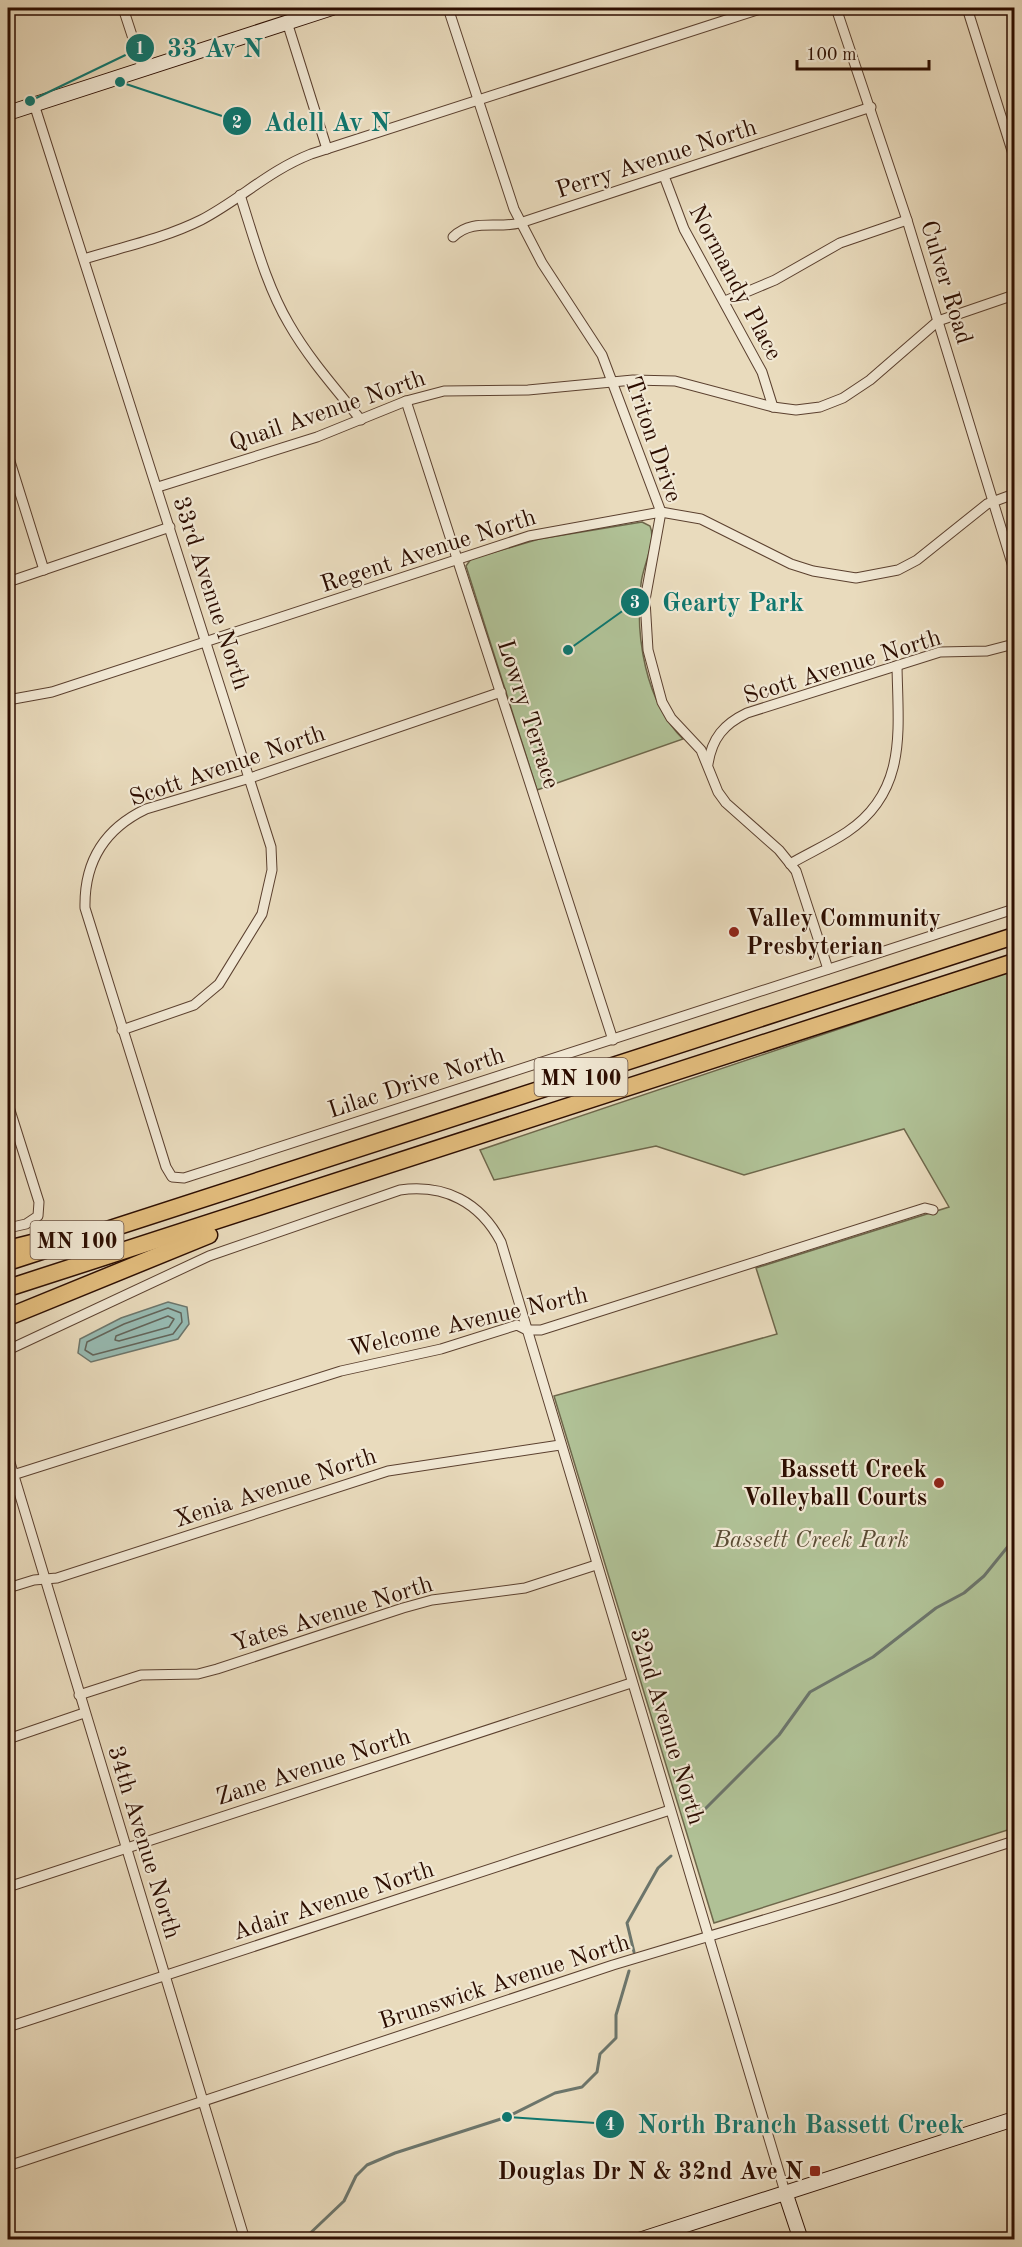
<svg xmlns="http://www.w3.org/2000/svg" width="1022" height="2247" viewBox="0 0 1022 2247" font-family="'Old Standard TT',serif">
	<rect width="100%" height="100%" fill="#e9dbbd"/>
	<filter id="stains"><feTurbulence type="fractalNoise" baseFrequency=".00333" numOctaves="4"/><feColorMatrix values="0 0 0 0 .2 0 0 0 0 .09 0 0 0 0 .02 0 0 0 .5 -.17"/></filter>
	<radialGradient id="worn" r=".72"><stop offset=".6" stop-color="#630" stop-opacity="0"/><stop offset="1" stop-color="#630" stop-opacity=".3"/></radialGradient>
	<!-- green -->
	<g fill="#b0c196" stroke="#6e674b" stroke-width="1.5">
		<path d="M642,522L650,526C657,542 642,567 641,584C635,636 645,701 683,739L537,790L466,566L471,559L539,539Z"/>
		<path d="M1014,970V1828L714,1923L554,1396L777,1334L756,1268L949,1207L904,1129L744,1175L656,1146L494,1180L480,1150Z"/>
	</g>
	<!-- water -->
	<path fill="#97bbb3" stroke="#6c756b" stroke-width="1.5" d="M168,1302L187,1307L189,1324L178,1339L91,1362L78,1353L80,1339L121,1318Z"/>
	<g fill="none" stroke-linecap="round" stroke-linejoin="round">
		<!-- shore -->
		<g stroke="#62645a" stroke-width="1.5">
			<path d="M168,1308L181,1313L182,1322L173,1334L93,1355L85,1350L87,1342L124,1324Z"/>
			<path d="M168,1316L174,1319L169,1327L119,1341L115,1340L116,1336Z"/>
		</g>
		<!-- stream -->
		<g stroke="#6c756b" stroke-width="3">
			<path d="M698,1816L779,1735L810,1692L873,1657L936,1608L964,1593L984,1576L1014,1539"/>
			<path d="M634,1952L627,1923L658,1868L671,1856"/>
			<path d="M303,2240L344,2201L356,2176L367,2165L395,2153L507,2117L555,2093L582,2087L597,2072L600,2054L616,2038V2015L629,1971"/>
		</g>
		<defs>
			<g id="street">
				<path d="M123,8L143,69"/>
				<path d="M448,8L514,209L542,263L602,355L661,512L645,600L648,650L662,702L671,718L701,750L718,792L726,803L779,850L796,871L828,969"/>
				<path d="M836,8L907,220L1014,570"/>
				<path d="M967,8L1014,157"/>
				<path d="M287,22L327,149"/>
				<path d="M34,104L271,847L272,870L262,914L219,984L194,1005L122,1030"/>
				<path d="M664,176L684,229L762,372L773,407"/>
				<path d="M240,195C254,238 266,285 289,324C309,359 336,389 361,420"/>
				<path d="M453,237C473,218 496,229 520,223L871,107"/>
				<path d="M84,259C123,247 165,238 201,220C241,199 268,171 311,154L763,8"/>
				<path d="M725,301L775,280L840,243L907,220"/>
				<path d="M406,401L613,1040"/>
				<path d="M8,455L44,570"/>
				<path d="M158,487L317,437L406,401L444,391L528,390L633,380L675,381L773,407L796,410L820,407L843,398L870,380L938,321L1014,295"/>
				<path d="M8,582L170,527"/>
				<path d="M501,692L250,778L146,809C104,829 84,862 85,908L166,1167L172,1177L184,1178L1014,909"/>
				<path d="M8,700L52,692L529,536L661,512L701,519L791,564L813,571L856,578L898,570L917,560L987,504L1014,494"/>
				<path d="M708,764C712,738 724,724 747,713L940,652L987,651L1014,644"/>
				<path d="M790,864C809,853 829,844 847,832C908,791 898,730 897,666"/>
				<path d="M8,1104L39,1202L38,1216L26,1224L8,1228"/>
				<path d="M8,1350L209,1256L400,1190C445,1184 480,1202 501,1242L785,2192"/>
				<path d="M8,1456L245,2240"/>
				<path d="M13,1475L341,1371L441,1349L517,1325L527,1330H541L925,1208L933,1210"/>
				<path d="M8,1588L34,1580L57,1578L388,1471L560,1445"/>
				<path d="M79,1695L141,1675L198,1674L217,1669L403,1608L432,1600L525,1588L596,1565"/>
				<path d="M8,1739L84,1713"/>
				<path d="M8,1887L631,1683"/>
				<path d="M8,2027L670,1810"/>
				<path d="M8,2166L613,1965L837,1898L1014,1841"/>
			</g>
			<g id="secondary">
				<path d="M8,113L332,8"/>
				<path d="M785,2192L801,2240"/>
				<path d="M639,2240L1014,2119"/>
			</g>
			<g id="highway">
				<path d="M8,1249L44,1240"/>
				<path d="M8,1262L1014,936"/>
				<path d="M8,1288L1014,962"/>
				<path d="M8,1317L209,1235"/>
			</g>
		</defs>
		<!-- street casing -->
		<use href="#street" stroke="#5b402f" stroke-width="11"/>
		<!-- secondary casing -->
		<use href="#secondary" stroke="#2c0d00" stroke-width="16"/>
		<!-- highway casing -->
		<use href="#highway" stroke="#2c0d00" stroke-width="19"/>
		<!-- street -->
		<use href="#street" stroke="#f1e8d4" stroke-width="9"/>
		<!-- secondary -->
		<use href="#secondary" stroke="#f1e8d4" stroke-width="14"/>
		<!-- highway -->
		<use href="#highway" stroke="#e4be7e" stroke-width="16"/>
	</g>
	<!-- markers -->
	<g fill="#8f2418" stroke="#f1e8d4" stroke-width="2">
		<circle cx="734" cy="932" r="6"/>
		<circle cx="939" cy="1483" r="6"/>
		<rect x="809" y="2165" width="12" height="12" rx="3"/>
	</g>
	<g text-anchor="middle" stroke-width="4.5" stroke-linejoin="round" paint-order="stroke">
		<!-- shield labels -->
		<g fill="#f1e8d4" stroke="#674f40" stroke-width="1.5">
			<rect x="534.5" y="1058" width="93" height="38" rx="4.5"/>
			<rect x="30.5" y="1221" width="93" height="38" rx="4.5"/>
		</g>
		<g font-size="22" font-weight="bold" fill="#2c0d00">
			<text x="581" y="1085">MN 100</text>
			<text x="77" y="1248">MN 100</text>
		</g>
		<!-- street labels -->
		<g font-size="24" fill="#2c0d00" stroke="#f1e8d4">
			<text transform="translate(656 158) rotate(-18)" y="8">Perry Avenue North</text>
			<text transform="translate(736 282) rotate(62)" y="8">Normandy Place</text>
			<text transform="translate(947 282) rotate(73)" y="8">Culver Road</text>
			<text transform="translate(327 410) rotate(-19)" y="8">Quail Avenue North</text>
			<text transform="translate(654 439) rotate(71)" y="8">Triton Drive</text>
			<text transform="translate(428 550) rotate(-18)" y="8">Regent Avenue North</text>
			<text transform="translate(212 593) rotate(72)" y="8">33rd Avenue North</text>
			<text transform="translate(842 666) rotate(-17)" y="8">Scott Avenue North</text>
			<text transform="translate(529 714) rotate(72)" y="8">Lowry Terrace</text>
			<text transform="translate(227 765) rotate(-19)" y="8">Scott Avenue North</text>
			<text transform="translate(416 1082) rotate(-18)" y="8">Lilac Drive North</text>
			<text transform="translate(468 1321) rotate(-13)" y="8">Welcome Avenue North</text>
			<text transform="translate(275 1487) rotate(-18)" y="8">Xenia Avenue North</text>
			<text transform="translate(332 1613) rotate(-17)" y="8">Yates Avenue North</text>
			<text transform="translate(668 1726) rotate(73)" y="8">32nd Avenue North</text>
			<text transform="translate(313 1766) rotate(-18)" y="8">Zane Avenue North</text>
			<text transform="translate(145 1842) rotate(73)" y="8">34th Avenue North</text>
			<text transform="translate(333 1900) rotate(-18)" y="8">Adair Avenue North</text>
			<text transform="translate(504 1981) rotate(-18)" y="8">Brunswick Avenue North</text>
		</g>
		<!-- poi labels -->
		<g font-size="24" font-weight="bold" fill="#2c0d00" stroke="#f1e8d4" text-anchor="end">
			<text x="746" y="926" text-anchor="start">Valley Community<tspan x="746" dy="28">Presbyterian</tspan></text>
			<text x="927" y="1477">Bassett Creek<tspan x="927" dy="28">Volleyball Courts</tspan></text>
			<text x="803" y="2179">Douglas Dr N &amp; 32nd Ave N</text>
		</g>
		<!-- park labels -->
		<g font-size="24" font-style="italic" fill="#5a4c34" stroke="#f1e8d4">
			<text x="811" y="1547">Bassett Creek Park</text>
		</g>
	</g>
	<!-- callouts -->
	<path fill="none" stroke="#0f766e" stroke-width="2" d="M30 101L140 48M120 82L237 121M568 650L635 602M507 2117L610 2124"/>
	<g fill="#0f766e" stroke="#f1e8d4" stroke-width="2">
		<circle cx="30" cy="101" r="6"/>
		<circle cx="120" cy="82" r="6"/>
		<circle cx="568" cy="650" r="6"/>
		<circle cx="507" cy="2117" r="6"/>
		<circle cx="140" cy="48" r="15"/>
		<circle cx="237" cy="121" r="15"/>
		<circle cx="635" cy="602" r="15"/>
		<circle cx="610" cy="2124" r="15"/>
	</g>
	<g font-size="18" text-anchor="middle" font-weight="bold" fill="#fff">
		<text x="140" y="54">1</text>
		<text x="237" y="128">2</text>
		<text x="635" y="608">3</text>
		<text x="610" y="2130">4</text>
	</g>
	<g font-size="26" text-anchor="middle" font-weight="bold" fill="#0f766e" stroke="#f1e8d4" stroke-width="4.5" stroke-linejoin="round" paint-order="stroke">
		<text x="215" y="57">33 Av N</text>
		<text x="327" y="131">Adell Av N</text>
		<text x="733" y="611">Gearty Park</text>
		<text x="801" y="2133">North Branch Bassett Creek</text>
	</g>
	<!-- margin -->
	<rect width="1022" height="2247" fill="none" stroke="#e9dbbd" stroke-width="30"/>
	<rect x="9" y="9" width="1004" height="2229" fill="none" stroke="#2c0d00" stroke-width="3"/>
	<rect x="15" y="15" width="992" height="2217" fill="none" stroke="#2c0d00" stroke-width="1.5"/>
	<!-- scale -->
	<path d="M797 60v9h132v-9" fill="none" stroke="#2c0d00" stroke-width="3"/>
	<text x="806" y="60" font-size="18" fill="#2c0d00" stroke="#f1e8d4" stroke-width="4.5" paint-order="stroke">100 m</text>
	<rect width="100%" height="100%" filter="url(#stains)"/>
	<rect width="100%" height="100%" fill="url(#worn)"/>
</svg>
